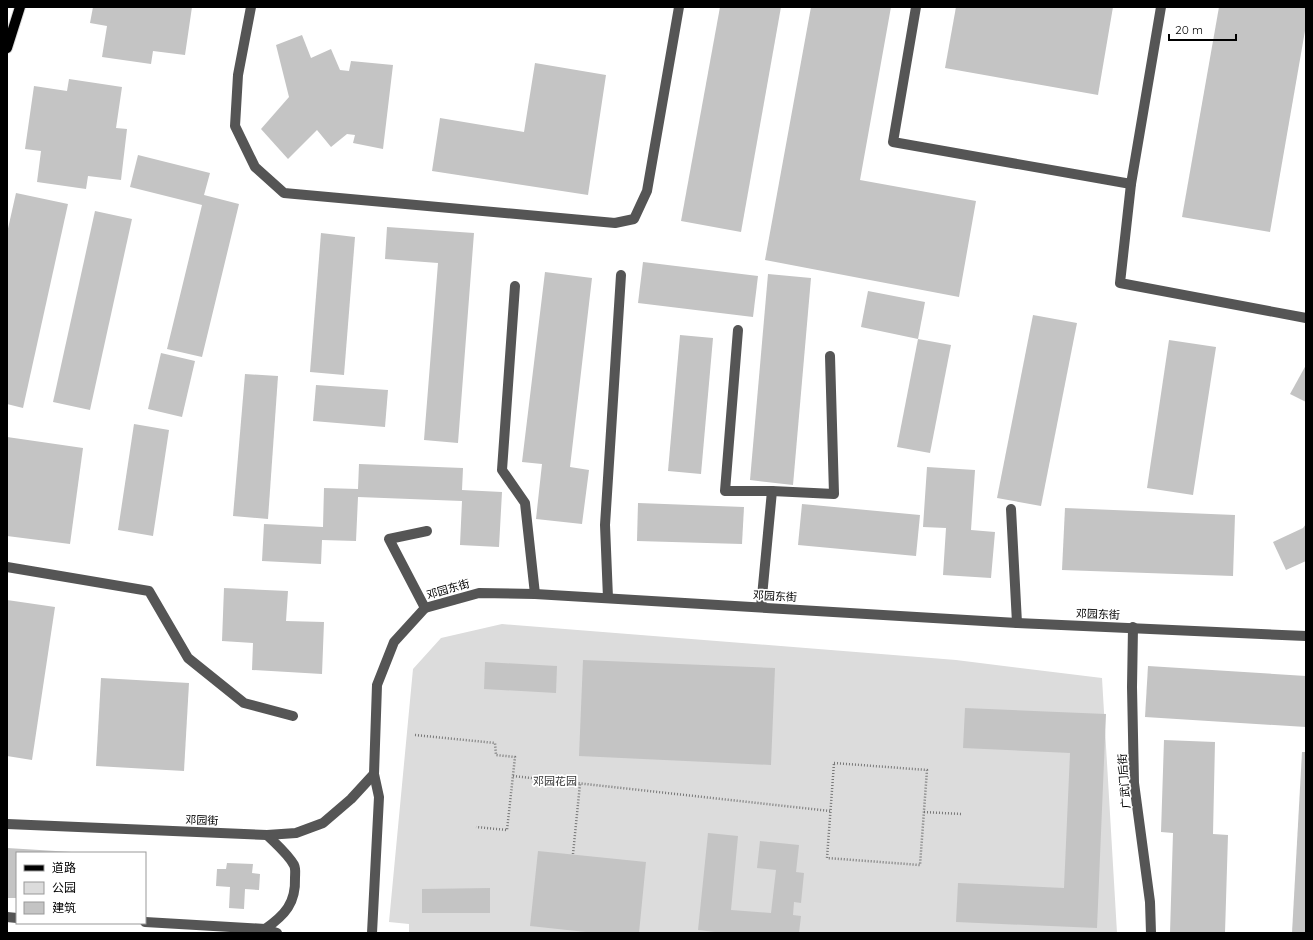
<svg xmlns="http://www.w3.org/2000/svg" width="1313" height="940" viewBox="0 0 1313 940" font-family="Quicksand,'Noto Sans SC',sans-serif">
	<rect width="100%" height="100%" fill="#fff"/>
	<!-- green -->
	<path fill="#dcdcdc" d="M502,624L956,660L1102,678L1117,933H409V924L389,922L413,669L441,638Z"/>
	<!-- building -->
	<g fill="#c4c4c4">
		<path d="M93,7H192L185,55L153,51L151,64L102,57L107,26L90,23Z"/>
		<path d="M720,7H781L741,232L681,221Z"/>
		<path d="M811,7H891L860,180L976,201L959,297L765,260Z"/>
		<path d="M956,7H1113L1098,95L945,68Z"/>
		<path d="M1219,7H1306V25L1270,232L1182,217Z"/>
		<path d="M302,35L311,58L331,49L340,70L349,71L351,61L393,65L383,149L353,143L355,135L347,134L331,147L317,130L288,159L261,129L289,97L276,45Z"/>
		<path d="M535,63L606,75L588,195L432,171L440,118L524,132Z"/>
		<path d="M69,79L122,87L116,128L127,129L121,180L88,176L86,189L37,182L41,151L25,149L34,86L67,91Z"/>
		<path d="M138,155L210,173L204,195L239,204L202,357L167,349L202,205L130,187Z"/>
		<path d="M16,193L68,204L23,408L7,404V233Z"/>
		<path d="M95,211L132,219L90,410L53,402Z"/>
		<path d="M387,227L474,233L458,443L424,440L438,263L385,259Z"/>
		<path d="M321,233L355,237L344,375L310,372Z"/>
		<path d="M643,262L758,276L753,317L638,303Z"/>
		<path d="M545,272L592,278L570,467L589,470L582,524L536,519L542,464L522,462Z"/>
		<path d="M768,274L811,278L793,485L750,480Z"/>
		<path d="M868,291L925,302L918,339L861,327Z"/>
		<path d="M1033,315L1077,323L1041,506L997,498Z"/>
		<path d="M680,335L713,338L701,474L668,471Z"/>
		<path d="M918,339L951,345L930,453L897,447Z"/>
		<path d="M1169,340L1216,347L1193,495L1147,488Z"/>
		<path d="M161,353L195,361L182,417L148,409Z"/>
		<path d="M1306,365V402L1290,394Z"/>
		<path d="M245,374L278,376L268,519L233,516Z"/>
		<path d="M316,385L388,390L385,427L313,421Z"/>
		<path d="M134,424L169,430L153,536L118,530Z"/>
		<path d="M7,437L83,448L70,544L7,536Z"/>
		<path d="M359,464L463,468L462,490L502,492L499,547L460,545L462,501L358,497L356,541L322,540L321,564L262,561L264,524L323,527L324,488L358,489Z"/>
		<path d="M927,467L975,470L971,530L995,532L991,578L943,575L946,528L923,527Z"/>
		<path d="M638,503L744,507L742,544L637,541Z"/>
		<path d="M802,504L920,515L916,556L798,545Z"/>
		<path d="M1065,508L1235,515L1233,576L1062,570Z"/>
		<path d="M1306,524V561L1286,570L1273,542L1303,528Z"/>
		<path d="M224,588L288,591L286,621L324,622L322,674L252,670L253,643L222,641Z"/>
		<path d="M7,600L55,607L32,760L7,756Z"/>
		<path d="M583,660L775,668L771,765L579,756Z"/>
		<path d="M485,662L557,666L556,693L484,689Z"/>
		<path d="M1148,666L1306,676V727L1145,717Z"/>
		<path d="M101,678L189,683L184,771L96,766Z"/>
		<path d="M965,708L1106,714L1097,928L956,922L958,883L1064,888L1070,753L963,748Z"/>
		<path d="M1164,740L1215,742L1213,834L1228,835L1225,933H1170L1173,833L1161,832Z"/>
		<path d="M1302,752H1306V933H1292Z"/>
		<path d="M708,833L738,836L731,910L771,913L776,870L757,868L760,841L799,845L796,872L804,873L801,903L794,902L793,915L801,916L799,933H723L698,930Z"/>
		<path d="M7,848L72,852V853H17L16,898H7Z"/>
		<path d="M538,851L646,862L639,933H595L530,926Z"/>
		<path d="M227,863L253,864L252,873L260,874L259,890L245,889L244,909L229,908L230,887L216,886L217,869H226Z"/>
		<path d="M490,888V913H422V889Z"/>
	</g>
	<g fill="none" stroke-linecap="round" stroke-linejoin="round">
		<defs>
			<path id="major" d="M7,48L20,7"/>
		</defs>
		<!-- major casing -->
		<use href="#major" stroke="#dbdbdb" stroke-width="12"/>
		<!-- path -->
		<g stroke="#777" stroke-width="2.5" stroke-dasharray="1 2" stroke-linecap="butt">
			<path d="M415,735L495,743L496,755L515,757L507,830L476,827"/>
			<path d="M834,763L927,770L920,865L827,858Z"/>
			<path d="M513,776L830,811"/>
			<path d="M924,812L961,814"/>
			<path d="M573,854L580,784"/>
		</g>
		<!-- minor -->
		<g stroke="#555" stroke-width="10">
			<path d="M251,7L238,75L235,126L255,167L284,193L615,223L634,219L647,191L679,7"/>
			<path d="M916,7L893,142L1131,184L1161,7"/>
			<path d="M1131,184L1120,283L1306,318"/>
			<path d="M515,286L502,470L525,503L535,594"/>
			<path d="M738,330L725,491H772"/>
			<path d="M1011,509L1017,623"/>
			<path d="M7,567L149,591L188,658L244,703L293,716"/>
			<path d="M608,598L605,525L621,275"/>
			<path d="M761,607L772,491L834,494L830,356"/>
			<path d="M425,608L389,539L427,531"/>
			<path d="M1133,627L1132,687L1134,783L1150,902L1151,933"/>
			<path d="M7,824L267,835L296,833L323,823L351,799L374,774"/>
			<path d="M7,917L17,918"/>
			<path d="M145,922L265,929L277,933"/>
			<path d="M265,929C285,915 296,903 295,878C295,874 296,869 294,865C288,854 276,844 267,835"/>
			<path d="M372,933L379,797L374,774L377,685L394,642L425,608L479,593L535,594L1017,623L1306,636"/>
		</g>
		<!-- major -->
		<use href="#major" stroke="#000" stroke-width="10"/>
	</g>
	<g text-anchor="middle" stroke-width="3.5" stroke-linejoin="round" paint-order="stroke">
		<!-- street labels -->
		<g font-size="11" fill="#000" stroke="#fff">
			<text transform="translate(448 589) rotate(-16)" y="4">邓园东街</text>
			<text transform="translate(775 596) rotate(3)" y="4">邓园东街</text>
			<text transform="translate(1098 614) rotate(2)" y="4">邓园东街</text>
			<text transform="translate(1124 781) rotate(-94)" y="4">广武门后街</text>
			<text transform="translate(202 820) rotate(2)" y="4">邓园街</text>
		</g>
		<!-- park labels -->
		<g font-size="11" fill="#333" stroke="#fff">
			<text x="555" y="785">邓园花园</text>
		</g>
	</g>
	<!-- border -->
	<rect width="1313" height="940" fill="none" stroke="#000000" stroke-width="16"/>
	<!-- legend -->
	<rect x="16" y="852" width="130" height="72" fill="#ffffff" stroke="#999999"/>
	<rect x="24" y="865" width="20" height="6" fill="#000000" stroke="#999999"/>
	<text x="52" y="872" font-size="12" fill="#000000">道路</text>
	<rect x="24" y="882" width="20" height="12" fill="#dcdcdc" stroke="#999999"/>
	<text x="52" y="892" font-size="12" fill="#000000">公园</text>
	<rect x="24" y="902" width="20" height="12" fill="#c4c4c4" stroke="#999999"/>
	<text x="52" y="912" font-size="12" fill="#000000">建筑</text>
	<!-- scale -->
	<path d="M1169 34v6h67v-6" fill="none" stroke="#000000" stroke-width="2"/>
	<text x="1175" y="34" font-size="12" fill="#000000" stroke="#ffffff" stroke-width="3" paint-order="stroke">20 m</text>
</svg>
